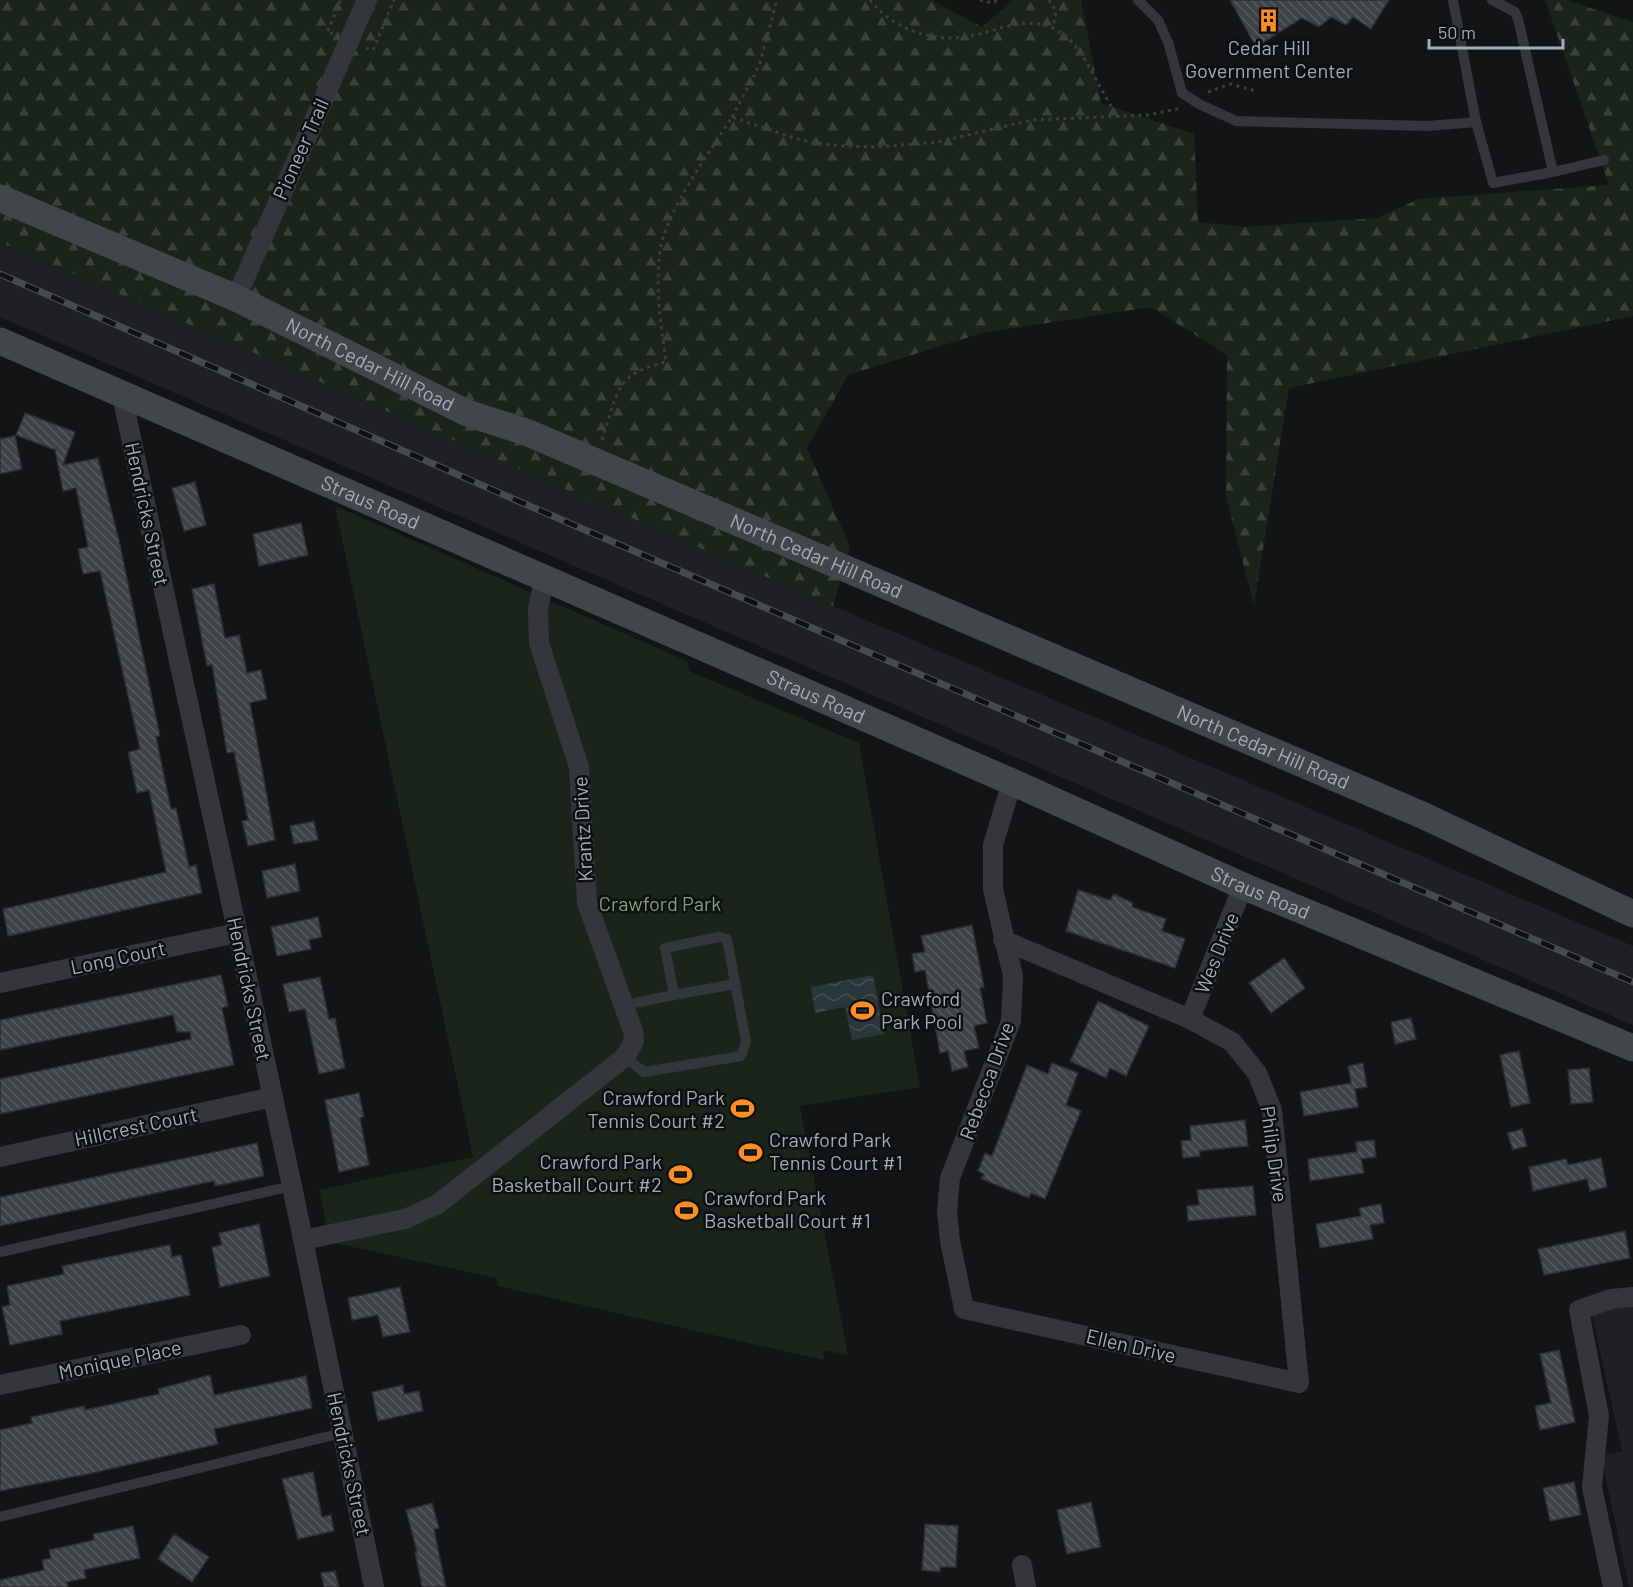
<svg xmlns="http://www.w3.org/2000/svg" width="1633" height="1587" viewBox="0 0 1633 1587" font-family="Barlow,sans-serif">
	<defs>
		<pattern id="forest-firs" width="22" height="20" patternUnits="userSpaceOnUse" patternTransform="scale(1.5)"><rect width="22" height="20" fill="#1b241b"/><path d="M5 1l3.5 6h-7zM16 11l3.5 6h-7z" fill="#39413a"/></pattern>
		<pattern id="water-waves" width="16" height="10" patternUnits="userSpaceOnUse" patternTransform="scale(1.5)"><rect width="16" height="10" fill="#29363a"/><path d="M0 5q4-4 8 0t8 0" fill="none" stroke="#455054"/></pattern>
		<pattern id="building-back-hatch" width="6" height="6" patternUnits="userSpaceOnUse" patternTransform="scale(1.5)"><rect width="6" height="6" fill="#3f4246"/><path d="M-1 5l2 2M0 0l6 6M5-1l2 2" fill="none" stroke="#585b5e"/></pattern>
	</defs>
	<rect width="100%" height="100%" fill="#131415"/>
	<!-- built -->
	<g fill="#1f2023">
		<path d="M0,242L833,606L1633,946V1025L0,317Z"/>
		<path d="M1633,1304V1587H1629L1601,1456L1622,1451L1591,1310Z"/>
	</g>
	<!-- green -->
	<path fill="#1b241b" d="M335,506L687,661L689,671L859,743L920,1087L800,1106L848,1355L823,1350L824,1360L498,1286L496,1278L330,1242L319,1190L473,1157Z"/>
	<!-- forest -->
	<path fill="url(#forest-firs)" d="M0,0H931L982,27L1013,0H1081L1101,103L1194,134L1198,222L1245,227L1377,218L1419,199L1609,185L1545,0H1566L1633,22V316L1289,388L1254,605L1226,496L1227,355L1151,307L982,333L848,375L807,448L850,547L833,606L0,242Z"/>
	<!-- water -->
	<path fill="url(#water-waves)" d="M873,975L884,1034L852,1040L845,1007L815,1013L811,987Z"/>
	<!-- building -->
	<g fill="url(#building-back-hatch)" stroke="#2d2e32" stroke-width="1.5">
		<path d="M1230,0H1389L1371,29L1353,17L1346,25L1331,17L1319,27L1302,18L1256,47Z"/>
		<path d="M25,413L75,432L63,465L98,458L119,540L160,736L156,737L171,809L176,808L189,867L196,865L202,893L8,936L3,909L166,872L149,790L137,793L128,752L140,749L100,571L83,574L78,549L88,547L76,488L63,491L55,450L16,435Z"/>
		<path d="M15,436L22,469L0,474V439Z"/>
		<path d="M195,482L206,525L184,531L172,488Z"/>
		<path d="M301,523L308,555L259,566L253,534Z"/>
		<path d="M214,584L225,638L239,635L247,673L261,670L267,699L250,703L275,840L248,846L242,821L248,820L234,752L227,753L212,665L207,666L192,589Z"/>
		<path d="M314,821L318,840L294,844L290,826Z"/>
		<path d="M295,864L300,891L267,898L262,871Z"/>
		<path d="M1078,890L1110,900L1114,894L1133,903L1132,907L1166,919L1162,931L1185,939L1175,968L1066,931Z"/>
		<path d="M318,917L322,937L309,940L311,949L277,956L271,927Z"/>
		<path d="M972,925L984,987L980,988L987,1023L974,1026L979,1048L964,1051L968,1067L952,1071L948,1051L940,1053L925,970L915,972L912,954L925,952L921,936Z"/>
		<path d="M1284,958L1305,988L1271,1013L1249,983Z"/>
		<path d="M221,975L228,1006L222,1008L234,1065L0,1114V1079L191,1039L190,1032H177L173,1015L0,1050V1020Z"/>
		<path d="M320,977L329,1019L335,1018L345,1068L319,1074L305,1009L289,1012L283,984Z"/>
		<path d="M1098,1001L1149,1026L1126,1076L1110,1068L1106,1078L1070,1061Z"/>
		<path d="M1411,1018L1416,1039L1395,1044L1391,1022Z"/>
		<path d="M1519,1051L1530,1103L1511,1107L1500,1055Z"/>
		<path d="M1052,1063L1078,1073L1066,1105L1081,1111L1045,1199L1031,1193L1029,1198L981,1179L984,1174L978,1171L985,1153L992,1156L1027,1065L1048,1074Z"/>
		<path d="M1363,1063L1367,1087L1355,1089L1358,1107L1304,1116L1300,1092L1351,1083L1348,1066Z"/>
		<path d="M1589,1068L1593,1102L1571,1104L1568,1070Z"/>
		<path d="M359,1093L364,1117L360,1118L369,1165L339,1172L325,1100Z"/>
		<path d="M1245,1120L1248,1146L1199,1151L1200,1156L1183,1158L1181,1141L1191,1140L1190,1126Z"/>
		<path d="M1522,1129L1527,1146L1513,1150L1507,1133Z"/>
		<path d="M1374,1140L1376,1157L1361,1159L1364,1173L1310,1181L1308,1159L1357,1152L1356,1142Z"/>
		<path d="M257,1143L264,1176L215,1186L214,1181L0,1226V1197Z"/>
		<path d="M1601,1158L1607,1187L1590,1191L1587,1179L1533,1191L1529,1167L1566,1159L1568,1165Z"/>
		<path d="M1253,1186L1256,1215L1188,1221L1187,1206L1199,1205L1197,1190Z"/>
		<path d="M1381,1204L1384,1223L1370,1225L1373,1239L1320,1248L1316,1224L1361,1216L1359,1208Z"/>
		<path d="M259,1224L270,1276L220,1287L212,1247L222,1245L219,1233Z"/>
		<path d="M1625,1231L1630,1258L1544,1275L1538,1249Z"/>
		<path d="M170,1245L172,1257L181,1255L190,1295L60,1321L62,1334L10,1345L2,1307L10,1305L7,1286L64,1274L62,1266Z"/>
		<path d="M400,1287L410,1332L383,1337L378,1315L352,1320L348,1298Z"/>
		<path d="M1559,1350L1575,1422L1540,1430L1535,1406L1551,1403L1540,1354Z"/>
		<path d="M210,1375L214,1395L306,1376L312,1408L214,1429L218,1444L93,1473L0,1491V1430L32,1423L31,1417L84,1406L85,1410L159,1394L158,1389Z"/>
		<path d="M403,1385L404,1394L419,1391L423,1411L378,1421L372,1392Z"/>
		<path d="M313,1472L322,1517L331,1515L334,1531L298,1539L282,1479Z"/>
		<path d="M1574,1482L1581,1515L1550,1521L1543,1488Z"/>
		<path d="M1091,1502L1101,1547L1067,1554L1057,1510Z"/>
		<path d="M432,1503L439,1528L434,1529L446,1587H422L415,1552H417L406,1510Z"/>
		<path d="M925,1524L958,1526L956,1567H940V1572L922,1570Z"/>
		<path d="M133,1526L140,1558L84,1570L86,1578L67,1582L68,1587H0V1580L44,1570L42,1560L51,1558L49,1550L94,1540L93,1534Z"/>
		<path d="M174,1534L209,1557L192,1582L158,1559Z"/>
		<path d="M335,1571L339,1587H324L321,1573Z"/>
	</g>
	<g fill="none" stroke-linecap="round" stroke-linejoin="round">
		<!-- path -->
		<g stroke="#3a3e42" stroke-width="3" stroke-dasharray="3 4.5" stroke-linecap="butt">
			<path d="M870,0C891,27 929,42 964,37C997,32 1027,13 1058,31C1085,45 1099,93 1119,117"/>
			<path d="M980,0L992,3L998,0"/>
			<path d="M1049,0L1056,11L1053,28"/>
			<path d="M333,34L327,32L341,0"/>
			<path d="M366,48L373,50L394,0"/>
			<path d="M1208,92L1230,84L1256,91"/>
			<path d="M732,117L759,66L777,0"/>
			<path d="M602,440C618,395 612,374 666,362C661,326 655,288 660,251C665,212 710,152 732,117L800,140L839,146L878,147L938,142L1032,120L1148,115L1182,108"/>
		</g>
		<!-- lane -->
		<g stroke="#34363b" stroke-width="10">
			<path d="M1138,0L1158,20L1168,42L1182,93L1199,104L1236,121L1428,126L1476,122L1493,183L1553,172L1518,19L1515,12L1492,0"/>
			<path d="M1453,0L1476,122"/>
			<path d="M1553,172L1604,160"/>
			<path d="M674,995L735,984"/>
			<path d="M624,1005L674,995L665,948L719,937L727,939L746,1042L741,1056L644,1072L625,1057"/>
			<path d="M0,1252L292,1186"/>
			<path d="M0,1517L342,1433"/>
		</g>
		<!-- street -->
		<g stroke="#34363b" stroke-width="20">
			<path d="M236,298L367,0"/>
			<path d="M121,391L292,1186L374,1587"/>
			<path d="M1003,940L1190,1019L1232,1042L1257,1073L1272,1110L1299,1383L964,1309L950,1241L947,1211L950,1178L1011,1021L1013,976L993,889V845L1012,782"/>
			<path d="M0,983L237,933"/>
			<path d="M1190,1019L1243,886"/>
			<path d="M0,1157L273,1097"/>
			<path d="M303,1240L405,1219L438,1204L625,1057L634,1041L633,1031L587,903L579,767L539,643L538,609L544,579"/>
			<path d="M0,1385L241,1335"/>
			<path d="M1022,1565L1026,1587"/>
			<path d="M1613,1587L1592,1487L1599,1416L1579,1310L1611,1299L1633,1297"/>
		</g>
		<!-- secondary -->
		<g stroke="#42464b" stroke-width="27">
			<path id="s1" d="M0,198L236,298L467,413L526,432L1422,815L1633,914"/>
			<path id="s2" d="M0,341L1012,782L1243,886L1633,1048"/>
		</g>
		<defs>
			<path id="rail" d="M0,274L518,501L1633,982"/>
		</defs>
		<!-- rail casing -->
		<use href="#rail" stroke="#474b50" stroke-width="7"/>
		<!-- rail -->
		<use href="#rail" stroke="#0e0f10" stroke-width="4.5" stroke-dasharray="14" stroke-linecap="butt"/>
	</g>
	<!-- icons -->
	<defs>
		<symbol id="building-bare" viewBox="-9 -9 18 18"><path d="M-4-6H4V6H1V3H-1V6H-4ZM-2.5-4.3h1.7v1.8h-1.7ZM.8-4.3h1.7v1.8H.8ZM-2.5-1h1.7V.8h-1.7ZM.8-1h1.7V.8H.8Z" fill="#ff8e22" stroke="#0e0f10" stroke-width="2.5" paint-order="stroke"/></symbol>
		<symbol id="stadium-bare" viewBox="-9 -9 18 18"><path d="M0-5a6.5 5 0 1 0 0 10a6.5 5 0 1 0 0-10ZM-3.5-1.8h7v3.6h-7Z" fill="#ff8e22" stroke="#0e0f10" stroke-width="2.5" paint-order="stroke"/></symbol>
	</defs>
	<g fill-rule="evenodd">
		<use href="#building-bare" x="1252" y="4" width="33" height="33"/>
		<use href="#stadium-bare" x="846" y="994" width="33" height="33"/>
		<use href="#stadium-bare" x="726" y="1092" width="33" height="33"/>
		<use href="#stadium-bare" x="734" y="1136" width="33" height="33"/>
		<use href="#stadium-bare" x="664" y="1158" width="33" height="33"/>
		<use href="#stadium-bare" x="670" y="1194" width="33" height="33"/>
	</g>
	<g text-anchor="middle" stroke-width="5" stroke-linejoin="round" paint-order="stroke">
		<!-- poi labels -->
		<g font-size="20" fill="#a4adb7" stroke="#0e0f10" text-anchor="start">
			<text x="1269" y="55" text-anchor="middle">Cedar Hill<tspan x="1269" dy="23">Government Center</tspan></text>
			<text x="881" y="1006">Crawford<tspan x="881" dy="23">Park Pool</tspan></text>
			<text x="725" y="1105" text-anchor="end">Crawford Park<tspan x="725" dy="23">Tennis Court #2</tspan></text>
			<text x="769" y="1147">Crawford Park<tspan x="769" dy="23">Tennis Court #1</tspan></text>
			<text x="662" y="1169" text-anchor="end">Crawford Park<tspan x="662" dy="23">Basketball Court #2</tspan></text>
			<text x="704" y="1205">Crawford Park<tspan x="704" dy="23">Basketball Court #1</tspan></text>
		</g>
		<!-- street labels -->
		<g font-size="20" fill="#a4adb7" stroke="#0e0f10">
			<text transform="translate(301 149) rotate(-66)" y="7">Pioneer Trail</text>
			<text dy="7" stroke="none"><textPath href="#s1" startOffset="406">North Cedar Hill Road</textPath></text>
			<text dy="7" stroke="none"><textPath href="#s2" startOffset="404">Straus Road</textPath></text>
			<text transform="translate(147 514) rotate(78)" y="7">Hendricks Street</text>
			<text dy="7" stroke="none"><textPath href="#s1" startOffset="892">North Cedar Hill Road</textPath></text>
			<text dy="7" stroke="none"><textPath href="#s2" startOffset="890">Straus Road</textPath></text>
			<text dy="7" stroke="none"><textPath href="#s1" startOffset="1378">North Cedar Hill Road</textPath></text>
			<text transform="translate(583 829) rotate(-93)" y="7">Krantz Drive</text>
			<text dy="7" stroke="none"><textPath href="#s2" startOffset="1376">Straus Road</textPath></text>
			<text transform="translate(1217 953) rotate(-68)" y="7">Wes Drive</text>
			<text transform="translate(118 958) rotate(-12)" y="7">Long Court</text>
			<text transform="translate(249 989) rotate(78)" y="7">Hendricks Street</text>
			<text transform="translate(987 1081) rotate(-70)" y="7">Rebecca Drive</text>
			<text transform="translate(136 1127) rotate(-12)" y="7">Hillcrest Court</text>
			<text transform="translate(1274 1154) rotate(82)" y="7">Philip Drive</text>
			<text transform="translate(1131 1346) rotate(13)" y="7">Ellen Drive</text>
			<text transform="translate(120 1360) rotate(-12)" y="7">Monique Place</text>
			<text transform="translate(349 1464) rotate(78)" y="7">Hendricks Street</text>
		</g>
		<!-- park labels -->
		<g font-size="20" fill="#7ea479" stroke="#0e0f10">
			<text x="660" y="911">Crawford Park</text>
		</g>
	</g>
	<!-- scale -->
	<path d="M1429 39v9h134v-9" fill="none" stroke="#a4adb7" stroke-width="3"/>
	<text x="1438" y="39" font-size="18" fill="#a4adb7" stroke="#0e0f10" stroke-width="4.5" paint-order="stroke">50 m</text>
</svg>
